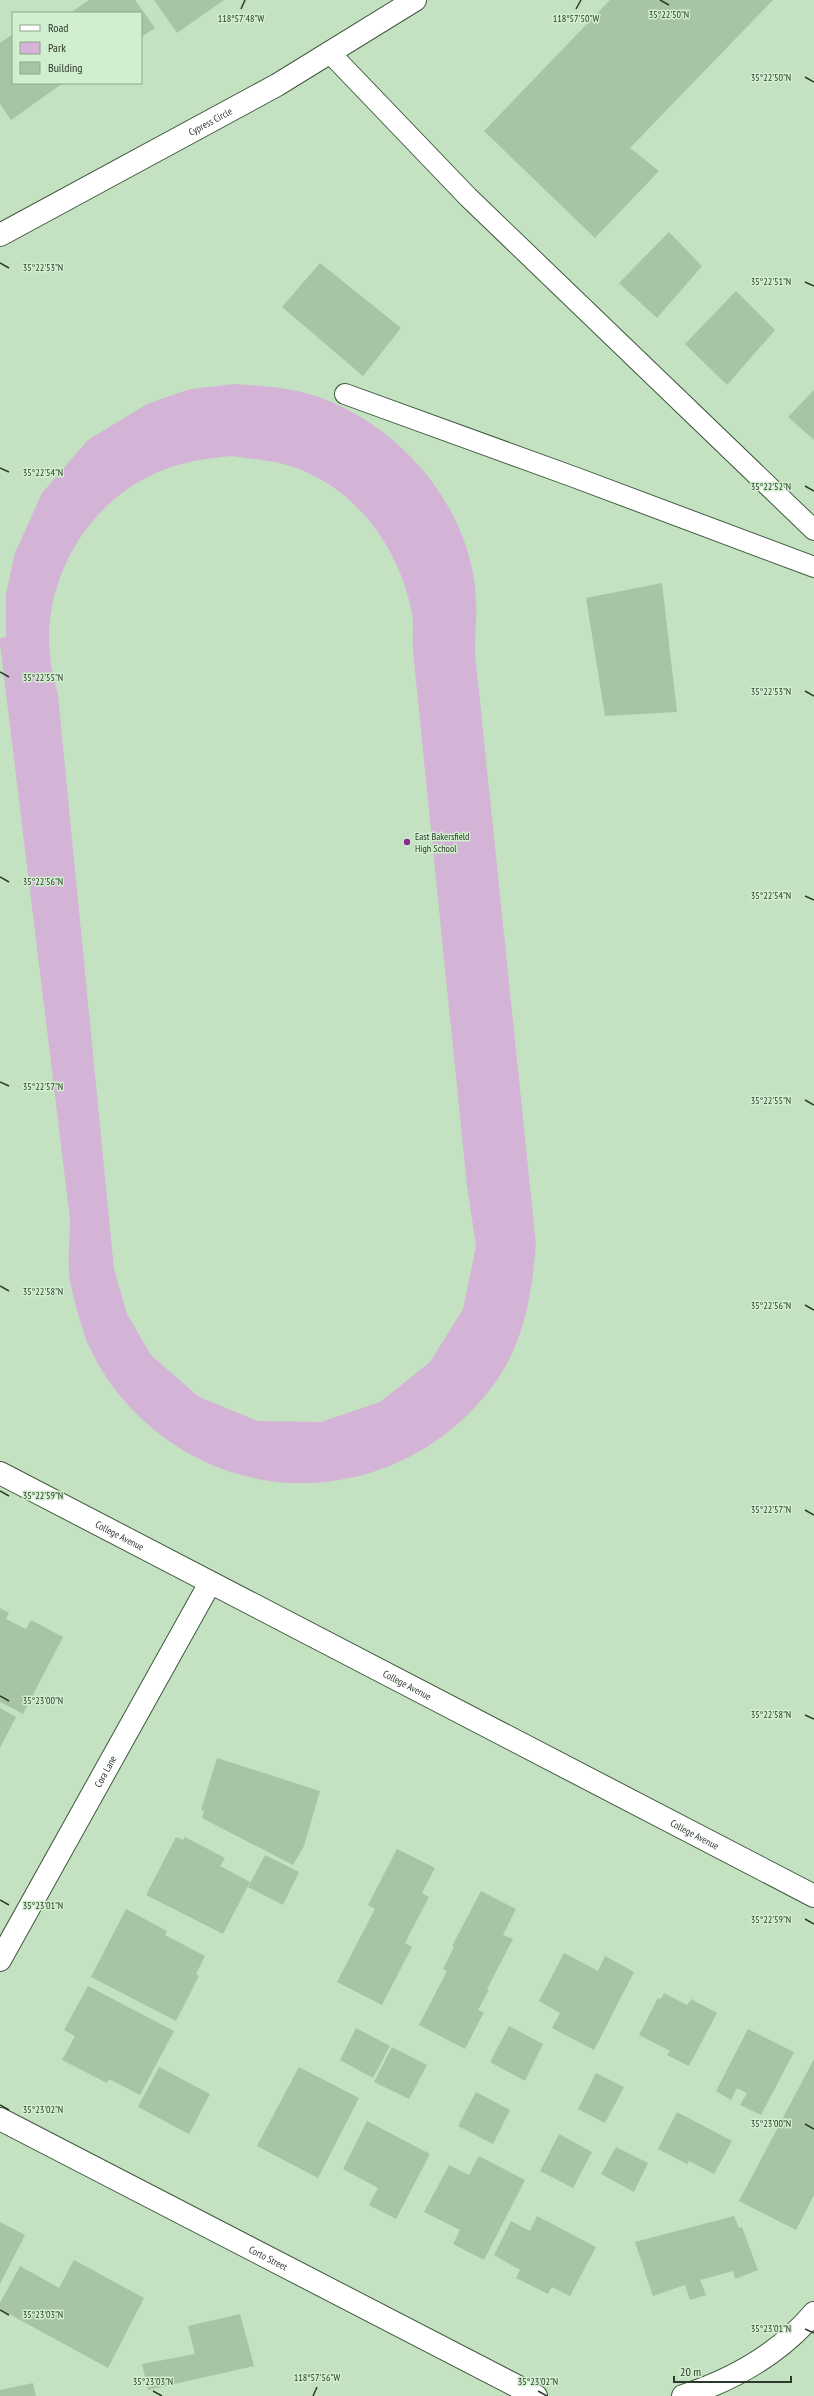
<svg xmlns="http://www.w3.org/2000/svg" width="814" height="2396" viewBox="0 0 814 2396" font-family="'PT Sans Narrow',sans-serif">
	<rect width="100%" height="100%" fill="#c4e2c2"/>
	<!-- green -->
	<path fill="#d3b4d6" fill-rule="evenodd" d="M235,384C265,386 296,388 324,399C405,430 471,510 476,598C477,616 475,635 475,653L536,1244C532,1292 525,1339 497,1380C419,1492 264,1518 157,1432C128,1409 103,1378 88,1344C82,1329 73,1297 70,1281C67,1261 70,1239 70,1219L0,644V638L6,637V594L15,553L42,493L88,440L147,404L190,389ZM230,456C255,459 280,461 304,471C362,496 400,552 412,613C414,625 412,639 413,652L467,1186L476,1246L463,1309L430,1362L380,1402L321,1422L258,1421L199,1397L151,1355L127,1314L114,1269L58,695C55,682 51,669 50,656C42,581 87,503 156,473C180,462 204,459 230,456Z"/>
	<!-- building -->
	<g fill="#a7c4a5">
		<path d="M89,0H135L155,28L141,37V13H70Z"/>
		<path d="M154,0H224L177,33Z"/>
		<path d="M610,0H773L630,148L659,171L595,238L484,131Z"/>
		<path d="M13,34V83H63L11,120L0,104V43Z"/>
		<path d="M669,232L702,266L657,318L619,283Z"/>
		<path d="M320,263L401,328L363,376L282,307Z"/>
		<path d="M736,291L775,330L727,385L685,344Z"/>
		<path d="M814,390V440L788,417Z"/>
		<path d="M662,583L677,712L605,716L586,598Z"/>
		<path d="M0,1608L9,1613L6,1619L26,1629L31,1620L63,1637L23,1714L0,1702Z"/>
		<path d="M0,1708L16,1717L0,1748Z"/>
		<path d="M217,1758L320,1791L304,1846L293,1865L202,1818L204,1811L201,1810Z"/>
		<path d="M176,1837L183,1840L185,1837L225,1858L220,1866L250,1882L223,1934L146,1895Z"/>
		<path d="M397,1849L435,1868L422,1893L429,1897L405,1943L412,1947L382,2005L337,1982L375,1909L368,1905Z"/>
		<path d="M265,1855L299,1872L283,1905L248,1887Z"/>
		<path d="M481,1891L516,1909L503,1935L513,1939L487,1989L489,1990L478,2010L484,2012L465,2049L419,2025L447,1971L443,1969L454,1947L452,1946Z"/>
		<path d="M126,1909L167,1931L165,1935L205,1956L196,1974L199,1976L176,2021L91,1977Z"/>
		<path d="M564,1953L598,1971L605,1956L634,1972L594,2050L552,2028L560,2013L539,2001Z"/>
		<path d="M88,1986L174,2031L140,2095L109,2079L107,2083L62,2060L75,2036L64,2030Z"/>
		<path d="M664,1993L687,2005L691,1999L717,2013L689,2066L667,2055L670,2051L639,2035L658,1998L661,1999Z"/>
		<path d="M509,2026L543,2044L525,2081L490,2062Z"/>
		<path d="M356,2028L390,2046L373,2078L340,2060Z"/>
		<path d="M748,2029L794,2052L761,2115L740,2105L747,2093L737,2088L731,2100L716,2091Z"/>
		<path d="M392,2047L427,2065L409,2099L374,2082Z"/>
		<path d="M814,2059V2195L796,2230L739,2201Z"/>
		<path d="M159,2067L210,2094L189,2134L138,2107Z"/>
		<path d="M299,2067L359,2098L318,2178L257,2146Z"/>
		<path d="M596,2073L624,2087L605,2123L578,2109Z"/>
		<path d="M476,2092L510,2110L493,2144L458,2126Z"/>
		<path d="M677,2112L732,2141L714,2174L689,2161L687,2164L658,2149Z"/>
		<path d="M367,2121L430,2154L396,2219L369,2205L378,2188L343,2169Z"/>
		<path d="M559,2134L592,2152L573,2188L540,2171Z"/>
		<path d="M616,2147L648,2163L634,2192L601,2174Z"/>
		<path d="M479,2156L525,2180L484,2260L453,2244L460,2230L424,2212L449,2165L469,2175Z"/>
		<path d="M537,2216L596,2247L570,2296L552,2287L548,2294L516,2278L520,2270L494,2255L511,2221L530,2231Z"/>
		<path d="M734,2216L739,2228L742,2227L758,2270L735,2279L733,2271L700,2280L706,2295L690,2300L685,2285L653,2296L635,2242Z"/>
		<path d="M0,2222L25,2235L0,2284Z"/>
		<path d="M74,2260L144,2298L108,2368L0,2309V2303L20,2266L59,2288Z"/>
		<path d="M240,2314L254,2366L148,2390L142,2364L195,2354L188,2326Z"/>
		<path d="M33,2383L36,2396H0V2390Z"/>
	</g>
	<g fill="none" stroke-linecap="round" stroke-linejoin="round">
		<defs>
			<g id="lane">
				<path d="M330,53L468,197L814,530"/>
				<path d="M345,394L574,477L814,567"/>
			</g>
			<g id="street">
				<path id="s1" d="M0,235L277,85L415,0"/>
				<path id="s2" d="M0,1960L210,1583"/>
				<path id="s3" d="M0,2119L536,2396"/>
				<path d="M683,2396C733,2380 779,2354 814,2313"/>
			</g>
			<g id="secondary">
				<path id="s4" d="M0,1473L814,1896"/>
			</g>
		</defs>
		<!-- lane casing -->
		<use href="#lane" stroke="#3f593d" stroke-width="22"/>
		<!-- street casing -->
		<use href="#street" stroke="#3f593d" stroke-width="24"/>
		<!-- secondary casing -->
		<use href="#secondary" stroke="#3f593d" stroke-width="24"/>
		<!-- lane -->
		<use href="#lane" stroke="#fff" stroke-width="20"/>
		<!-- street -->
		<use href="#street" stroke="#fff" stroke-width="22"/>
		<!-- secondary -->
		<use href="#secondary" stroke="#fff" stroke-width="22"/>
	</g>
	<!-- ticks -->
	<path fill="none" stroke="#2d392c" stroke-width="1.5" d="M660,0L669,5M241,9L245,0M576,9L581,0M805,77L814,82M0,263L9,268M805,282L814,286M0,468L9,472M805,486L814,491M0,672L9,677M805,691L814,696M0,877L9,882M805,896L814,900M0,1082L9,1086M805,1100L814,1105M0,1286L9,1291M805,1305L814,1310M0,1491L9,1496M805,1510L814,1515M0,1696L9,1701M805,1715L814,1719M0,1900L9,1905M805,1919L814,1924M0,2105L9,2110M805,2124L814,2129M0,2310L9,2315M805,2329L814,2333M153,2391L162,2396M538,2391L547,2396M313,2396L317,2387"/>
	<!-- markers -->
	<circle fill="#8a2b95" stroke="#d1efcf" stroke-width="1.5" cx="407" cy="842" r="4"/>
	<g text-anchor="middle" stroke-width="3" stroke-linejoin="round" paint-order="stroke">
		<!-- street labels -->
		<g font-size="10" fill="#2d392c" stroke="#d1efcf">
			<text dy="4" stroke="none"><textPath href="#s1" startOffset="239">Cypress Circle</textPath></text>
			<text dy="4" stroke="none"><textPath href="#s4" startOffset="135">College Avenue</textPath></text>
			<text dy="4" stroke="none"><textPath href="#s4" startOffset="459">College Avenue</textPath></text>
			<text dy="4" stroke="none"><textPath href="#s2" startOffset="216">Cora Lane</textPath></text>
			<text dy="4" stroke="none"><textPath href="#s4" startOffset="783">College Avenue</textPath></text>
			<text dy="4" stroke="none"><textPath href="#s3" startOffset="302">Corto Street</textPath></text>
		</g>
		<!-- poi labels -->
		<g font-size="10" fill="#2d392c" stroke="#d1efcf" text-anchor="start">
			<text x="415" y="840">East Bakersfield<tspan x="415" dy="12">High School</tspan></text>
		</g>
	</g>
	<g font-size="10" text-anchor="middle" fill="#2d392c" stroke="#d1efcf" stroke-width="3" stroke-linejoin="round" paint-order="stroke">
		<text x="669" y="18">35°22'50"N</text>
		<text x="241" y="22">118°57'48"W</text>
		<text x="576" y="22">118°57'50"W</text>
		<text x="771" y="81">35°22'50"N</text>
		<text x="43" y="271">35°22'53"N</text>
		<text x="771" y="285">35°22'51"N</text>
		<text x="43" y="476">35°22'54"N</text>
		<text x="771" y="490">35°22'52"N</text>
		<text x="43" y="681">35°22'55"N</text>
		<text x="771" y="695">35°22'53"N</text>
		<text x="43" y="885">35°22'56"N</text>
		<text x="771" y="899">35°22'54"N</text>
		<text x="43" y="1090">35°22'57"N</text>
		<text x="771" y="1104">35°22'55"N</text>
		<text x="43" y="1295">35°22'58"N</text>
		<text x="771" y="1309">35°22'56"N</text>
		<text x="43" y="1499">35°22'59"N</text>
		<text x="771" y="1513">35°22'57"N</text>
		<text x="43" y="1704">35°23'00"N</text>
		<text x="771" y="1718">35°22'58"N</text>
		<text x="43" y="1909">35°23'01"N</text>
		<text x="771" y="1923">35°22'59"N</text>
		<text x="43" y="2113">35°23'02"N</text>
		<text x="771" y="2127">35°23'00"N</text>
		<text x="43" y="2318">35°23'03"N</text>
		<text x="771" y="2332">35°23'01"N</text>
		<text x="317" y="2381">118°57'56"W</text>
		<text x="153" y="2385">35°23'03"N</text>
		<text x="538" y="2385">35°23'02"N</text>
	</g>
	<!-- legend -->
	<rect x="12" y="12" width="130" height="72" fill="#d1efcf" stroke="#8fa68e"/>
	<rect x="20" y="25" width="20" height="6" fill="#ffffff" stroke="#8fa68e"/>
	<text x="48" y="32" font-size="12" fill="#2d392c">Road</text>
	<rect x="20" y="42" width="20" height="12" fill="#d3b4d6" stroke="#8fa68e"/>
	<text x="48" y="52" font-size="12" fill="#2d392c">Park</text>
	<rect x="20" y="62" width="20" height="12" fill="#a7c4a5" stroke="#8fa68e"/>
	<text x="48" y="72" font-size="12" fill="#2d392c">Building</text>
	<!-- scale -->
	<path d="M674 2376v6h117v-6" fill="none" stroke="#2d392c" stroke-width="2"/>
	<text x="680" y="2376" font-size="12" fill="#2d392c" stroke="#d1efcf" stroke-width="3" paint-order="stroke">20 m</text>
</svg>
